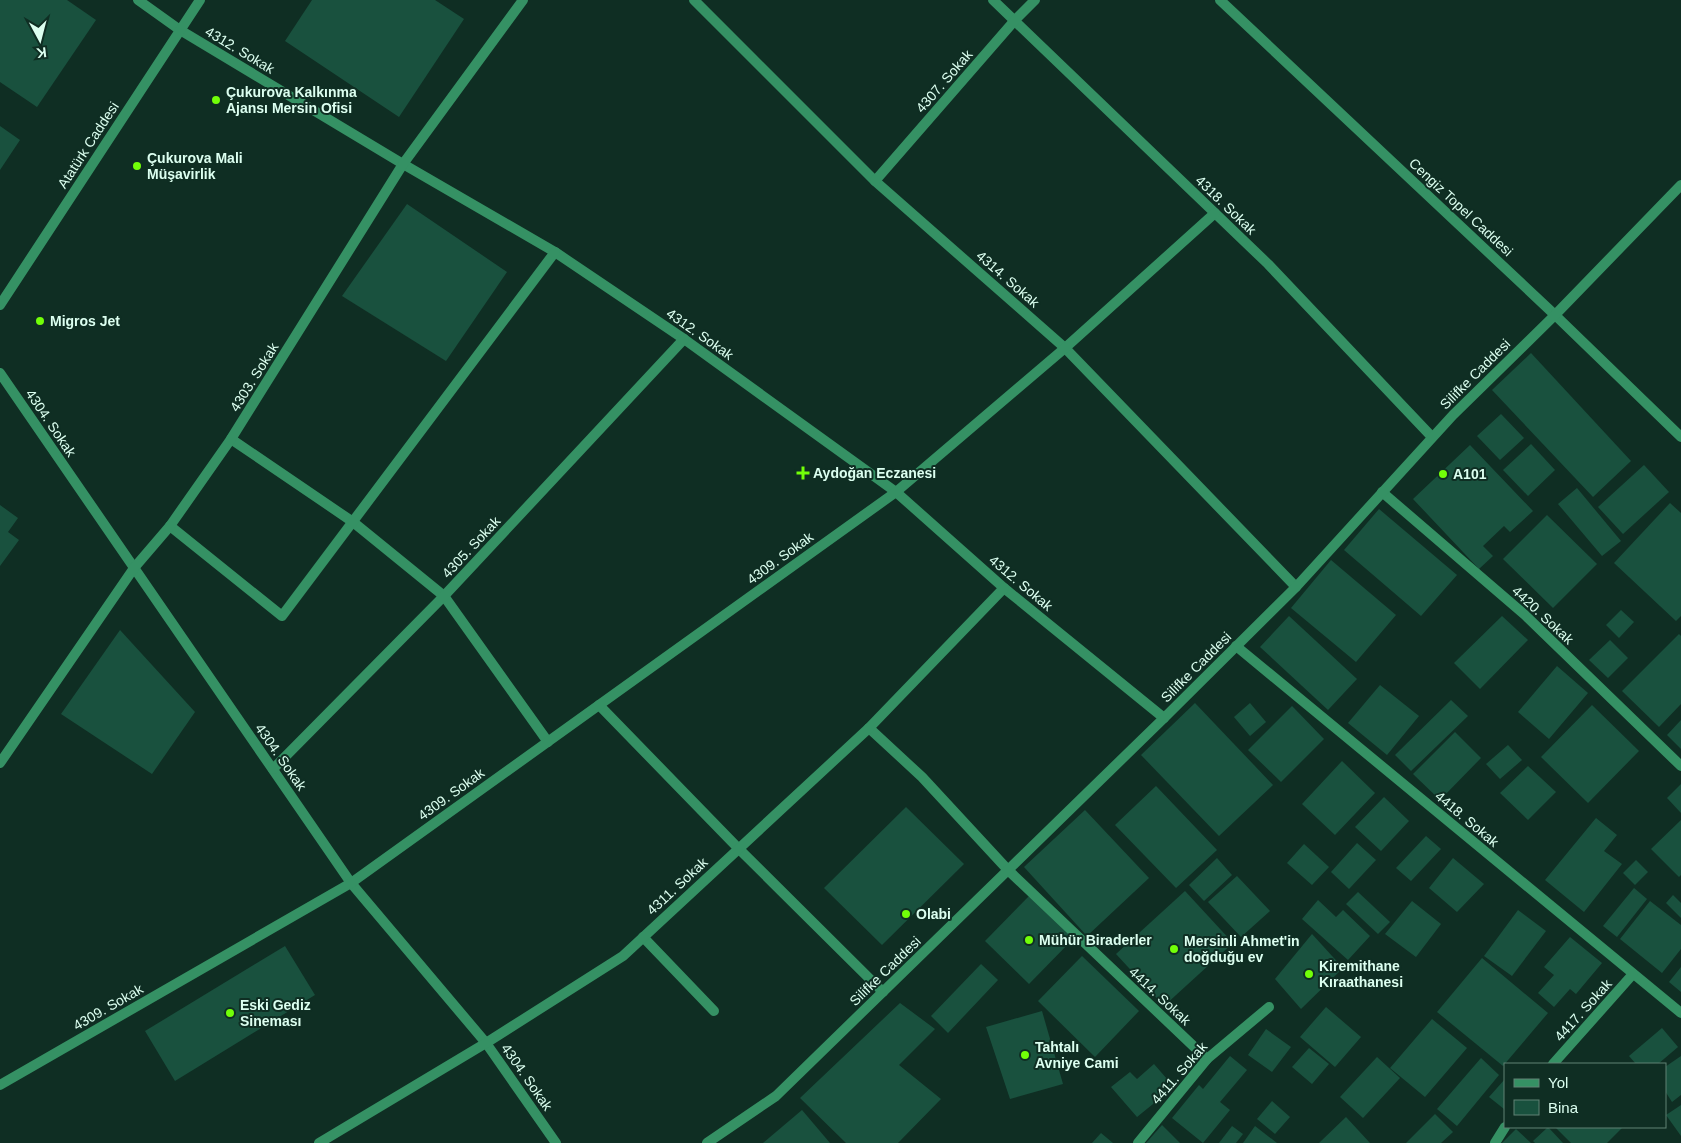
<svg xmlns="http://www.w3.org/2000/svg" width="1681" height="1143" viewBox="0 0 1681 1143" font-family="Arial,sans-serif">
	<rect width="100%" height="100%" fill="#0f2e23"/>
	<!-- building -->
	<g fill="#19513e">
		<path d="M0,0H67L96,20L37,107L0,82Z"/>
		<path d="M312,0H435L464,19L399,117L285,41Z"/>
		<path d="M0,126L20,140L0,170Z"/>
		<path d="M407,204L507,272L446,361L342,296Z"/>
		<path d="M1531,353L1631,461L1593,497L1492,390Z"/>
		<path d="M1501,414L1524,438L1500,460L1477,436Z"/>
		<path d="M1531,444L1555,470L1528,496L1503,470Z"/>
		<path d="M1470,445L1533,511L1510,532L1504,526L1483,546L1493,556L1479,569L1413,499Z"/>
		<path d="M1644,465L1669,492L1623,534L1598,507Z"/>
		<path d="M1577,488L1621,541L1602,556L1558,504Z"/>
		<path d="M1670,503L1681,513V616L1676,621L1614,563Z"/>
		<path d="M0,505L18,518L8,532L19,540L0,566Z"/>
		<path d="M1379,509L1457,575L1421,616L1344,550Z"/>
		<path d="M1547,515L1597,564L1553,608L1503,559Z"/>
		<path d="M1331,560L1396,615L1356,662L1291,608Z"/>
		<path d="M1621,610L1634,622L1619,638L1606,625Z"/>
		<path d="M1289,616L1357,679L1328,710L1260,647Z"/>
		<path d="M1502,616L1528,640L1480,689L1454,663Z"/>
		<path d="M120,630L195,712L152,774L61,714Z"/>
		<path d="M1679,634L1681,636V704L1659,727L1622,691Z"/>
		<path d="M1610,640L1628,658L1608,678L1589,660Z"/>
		<path d="M1557,666L1588,693L1549,739L1518,712Z"/>
		<path d="M1380,685L1419,716L1387,755L1348,723Z"/>
		<path d="M1451,700L1468,716L1411,771L1395,755Z"/>
		<path d="M1195,703L1273,785L1219,836L1141,755Z"/>
		<path d="M1250,703L1266,722L1250,736L1234,717Z"/>
		<path d="M1592,705L1639,751L1588,803L1541,757Z"/>
		<path d="M1292,706L1324,739L1281,782L1248,750Z"/>
		<path d="M1681,720V749L1667,735Z"/>
		<path d="M1455,732L1481,758L1440,800L1413,774Z"/>
		<path d="M1508,745L1522,760L1500,779L1486,764Z"/>
		<path d="M1342,761L1375,793L1335,835L1302,804Z"/>
		<path d="M1528,766L1556,792L1528,820L1500,793Z"/>
		<path d="M1681,784V813L1667,798Z"/>
		<path d="M1156,786L1217,850L1176,888L1115,825Z"/>
		<path d="M1384,797L1409,821L1381,851L1355,827Z"/>
		<path d="M906,807L964,864L882,945L824,888Z"/>
		<path d="M1085,810L1149,878L1087,936L1024,867Z"/>
		<path d="M1596,818L1617,835L1604,851L1622,864L1584,912L1545,880Z"/>
		<path d="M1681,820V875L1679,877L1651,849Z"/>
		<path d="M1426,836L1441,849L1411,881L1396,868Z"/>
		<path d="M1357,843L1376,860L1349,889L1331,872Z"/>
		<path d="M1304,844L1329,867L1312,885L1287,863Z"/>
		<path d="M1217,858L1232,875L1204,901L1189,885Z"/>
		<path d="M1453,858L1484,884L1457,912L1429,888Z"/>
		<path d="M1636,860L1648,872L1635,885L1623,873Z"/>
		<path d="M1237,876L1270,911L1241,937L1208,902Z"/>
		<path d="M1634,888L1647,899L1617,937L1603,926Z"/>
		<path d="M1185,891L1233,943L1164,1006L1116,954Z"/>
		<path d="M1358,892L1390,922L1378,934L1346,904Z"/>
		<path d="M1030,895L1074,938L1029,984L985,941Z"/>
		<path d="M1673,895L1681,903V918L1666,903Z"/>
		<path d="M1318,900L1336,917L1343,910L1370,936L1348,960L1302,919Z"/>
		<path d="M1412,901L1441,924L1416,957L1385,934Z"/>
		<path d="M1650,901L1681,925V949L1662,973L1620,939Z"/>
		<path d="M1518,910L1546,931L1512,976L1484,956Z"/>
		<path d="M1312,934L1343,968L1301,1009L1275,979Z"/>
		<path d="M1570,937L1602,963L1576,994L1570,989L1554,1007L1538,993L1554,975L1544,967Z"/>
		<path d="M285,946L315,995L175,1081L145,1031Z"/>
		<path d="M1082,956L1139,1011L1095,1057L1038,1001Z"/>
		<path d="M1482,958L1548,1013L1503,1066L1437,1012Z"/>
		<path d="M981,964L998,980L948,1033L931,1016Z"/>
		<path d="M1681,967V992L1669,982Z"/>
		<path d="M900,1003L935,1029L899,1065L941,1099L898,1143H846L800,1098Z"/>
		<path d="M1326,1007L1361,1037L1335,1067L1300,1037Z"/>
		<path d="M1042,1011L1063,1084L1010,1099L986,1027Z"/>
		<path d="M1432,1019L1467,1048L1425,1097L1390,1068Z"/>
		<path d="M1662,1028L1678,1047L1658,1064H1636L1629,1056Z"/>
		<path d="M1266,1029L1291,1047L1272,1072L1248,1055Z"/>
		<path d="M1309,1048L1329,1064L1312,1084L1292,1067Z"/>
		<path d="M1230,1056L1247,1070L1220,1102L1230,1110L1203,1143L1172,1118L1199,1085L1203,1089Z"/>
		<path d="M1681,1056V1095L1672,1102L1665,1091V1067Z"/>
		<path d="M1377,1057L1400,1078L1363,1118L1340,1097Z"/>
		<path d="M1481,1058L1499,1075L1457,1126L1437,1109Z"/>
		<path d="M1154,1064L1174,1087L1137,1117L1111,1087L1130,1072L1137,1079Z"/>
		<path d="M1505,1079V1108L1504,1109L1489,1097Z"/>
		<path d="M1272,1101L1290,1117L1275,1134L1257,1119Z"/>
		<path d="M1681,1105V1136L1666,1115Z"/>
		<path d="M802,1110L830,1143H763Z"/>
		<path d="M1435,1114L1453,1132L1441,1143H1406Z"/>
		<path d="M1346,1117L1370,1143H1319Z"/>
		<path d="M1162,1125L1180,1143H1146Z"/>
		<path d="M1232,1126L1243,1134L1236,1143H1219Z"/>
		<path d="M1255,1126L1277,1143H1243Z"/>
		<path d="M1548,1127L1563,1143H1535L1533,1141Z"/>
		<path d="M1555,1127H1623L1607,1143H1571Z"/>
		<path d="M1516,1129L1531,1143H1502Z"/>
		<path d="M1101,1133L1113,1143H1092Z"/>
	</g>
	<g fill="none" stroke-linecap="round" stroke-linejoin="round">
		<!-- minor -->
		<g stroke="#359164" stroke-width="10">
			<path d="M138,0L180,30L403,164L555,252L684,339L896,492L1004,588L1164,718"/>
			<path d="M694,0L875,181L1065,348L1296,587"/>
			<path d="M993,0L1268,264L1432,437"/>
			<path d="M1220,0L1555,315"/>
			<path d="M875,181L1015,20L1035,0"/>
			<path d="M0,305L200,0"/>
			<path d="M0,373L351,883L486,1043L556,1143"/>
			<path d="M231,439L353,522L444,596L548,742"/>
			<path d="M1382,492L1525,615L1681,766"/>
			<path d="M170,526L282,616L555,252"/>
			<path d="M1236,646L1681,1013"/>
			<path d="M599,705L738,848L883,992"/>
			<path d="M869,728L922,777L1008,870L1207,1059"/>
			<path d="M0,763L134,568L170,526L231,439L403,164L523,0"/>
			<path d="M273,769L444,596L684,339"/>
			<path d="M643,937L714,1011"/>
			<path d="M1553,1064L1633,974"/>
			<path d="M0,1085L351,883L896,492L1065,348L1215,213"/>
			<path d="M319,1143L486,1043L623,956L869,728L1004,588"/>
			<path d="M1138,1143L1207,1059L1269,1007"/>
			<path d="M1495,1143L1505,1127"/>
		</g>
		<!-- tertiary -->
		<g stroke="#359164" stroke-width="10">
			<path d="M1555,315L1681,437"/>
			<path d="M707,1143L776,1096L1164,718L1296,587L1453,415L1555,315L1681,185"/>
		</g>
	</g>
	<!-- markers -->
	<g fill="#72ff08" stroke="#0f2e23" stroke-width="2">
		<circle cx="216" cy="100" r="5"/>
		<circle cx="137" cy="166" r="5"/>
		<circle cx="40" cy="321" r="5"/>
		<path d="M800.5 465.5h5v5h5v5h-5v5h-5v-5h-5v-5h5z"/>
		<circle cx="1443" cy="474" r="5"/>
		<circle cx="906" cy="914" r="5"/>
		<circle cx="1029" cy="940" r="5"/>
		<circle cx="1174" cy="949" r="5"/>
		<circle cx="1309" cy="974" r="5"/>
		<circle cx="230" cy="1013" r="5"/>
		<circle cx="1025" cy="1055" r="5"/>
	</g>
	<g text-anchor="middle" stroke-width="4" stroke-linejoin="round" paint-order="stroke">
		<!-- street labels -->
		<g font-size="14" fill="#dcfff0" stroke="#0f2e23">
			<text transform="translate(240 50) rotate(31)" y="5">4312. Sokak</text>
			<text transform="translate(944 81) rotate(-49)" y="5">4307. Sokak</text>
			<text transform="translate(88 145) rotate(-57)" y="5">Atatürk Caddesi</text>
			<text transform="translate(1226 205) rotate(44)" y="5">4318. Sokak</text>
			<text transform="translate(1461 207) rotate(43)" y="5">Cengiz Topel Caddesi</text>
			<text transform="translate(1008 279) rotate(41)" y="5">4314. Sokak</text>
			<text transform="translate(700 334) rotate(35)" y="5">4312. Sokak</text>
			<text transform="translate(1475 374) rotate(-45)" y="5">Silifke Caddesi</text>
			<text transform="translate(254 377) rotate(-58)" y="5">4303. Sokak</text>
			<text transform="translate(51 423) rotate(56)" y="5">4304. Sokak</text>
			<text transform="translate(471 547) rotate(-47)" y="5">4305. Sokak</text>
			<text transform="translate(780 558) rotate(-36)" y="5">4309. Sokak</text>
			<text transform="translate(1021 583) rotate(40)" y="5">4312. Sokak</text>
			<text transform="translate(1543 615) rotate(43)" y="5">4420. Sokak</text>
			<text transform="translate(1196 667) rotate(-45)" y="5">Silifke Caddesi</text>
			<text transform="translate(281 757) rotate(55)" y="5">4304. Sokak</text>
			<text transform="translate(451 794) rotate(-36)" y="5">4309. Sokak</text>
			<text transform="translate(1467 819) rotate(40)" y="5">4418. Sokak</text>
			<text transform="translate(677 886) rotate(-43)" y="5">4311. Sokak</text>
			<text transform="translate(885 971) rotate(-44)" y="5">Silifke Caddesi</text>
			<text transform="translate(1160 996) rotate(43)" y="5">4414. Sokak</text>
			<text transform="translate(108 1007) rotate(-30)" y="5">4309. Sokak</text>
			<text transform="translate(1583 1010) rotate(-48)" y="5">4417. Sokak</text>
			<text transform="translate(1179 1073) rotate(-49)" y="5">4411. Sokak</text>
			<text transform="translate(527 1077) rotate(55)" y="5">4304. Sokak</text>
		</g>
		<!-- poi labels -->
		<g font-size="14" font-weight="bold" fill="#dcfff0" stroke="#0f2e23" text-anchor="start">
			<text x="226" y="97">Çukurova Kalkınma<tspan x="226" dy="16">Ajansı Mersin Ofisi</tspan></text>
			<text x="147" y="163">Çukurova Mali<tspan x="147" dy="16">Müşavirlik</tspan></text>
			<text x="50" y="326">Migros Jet</text>
			<text x="813" y="478">Aydoğan Eczanesi</text>
			<text x="1453" y="479">A101</text>
			<text x="916" y="919">Olabi</text>
			<text x="1039" y="945">Mühür Biraderler</text>
			<text x="1184" y="946">Mersinli Ahmet'in<tspan x="1184" dy="16">doğduğu ev</tspan></text>
			<text x="1319" y="971">Kiremithane<tspan x="1319" dy="16">Kıraathanesi</tspan></text>
			<text x="240" y="1010">Eski Gediz<tspan x="240" dy="16">Sineması</tspan></text>
			<text x="1035" y="1052">Tahtalı<tspan x="1035" dy="16">Avniye Cami</tspan></text>
		</g>
	</g>
	<!-- legend -->
	<rect x="1504" y="1063" width="162" height="65" fill="#0f2e23" stroke="#618275"/>
	<rect x="1514" y="1079" width="25" height="8" fill="#359164" stroke="#618275"/>
	<text x="1548" y="1088" font-size="15" fill="#dcfff0">Yol</text>
	<rect x="1514" y="1100" width="25" height="15" fill="#19513e" stroke="#618275"/>
	<text x="1548" y="1113" font-size="15" fill="#dcfff0">Bina</text>
	<!-- north arrow -->
	<g transform="translate(40 40) rotate(173)" stroke="#0f2e23" stroke-width="4" paint-order="stroke">
	<path d="M0-4L9 19L0 12L-9 19Z" fill="#dcfff0"/>
	<text y="-8" font-size="14" font-weight="bold" text-anchor="middle" fill="#dcfff0">K</text>
	</g>
</svg>
